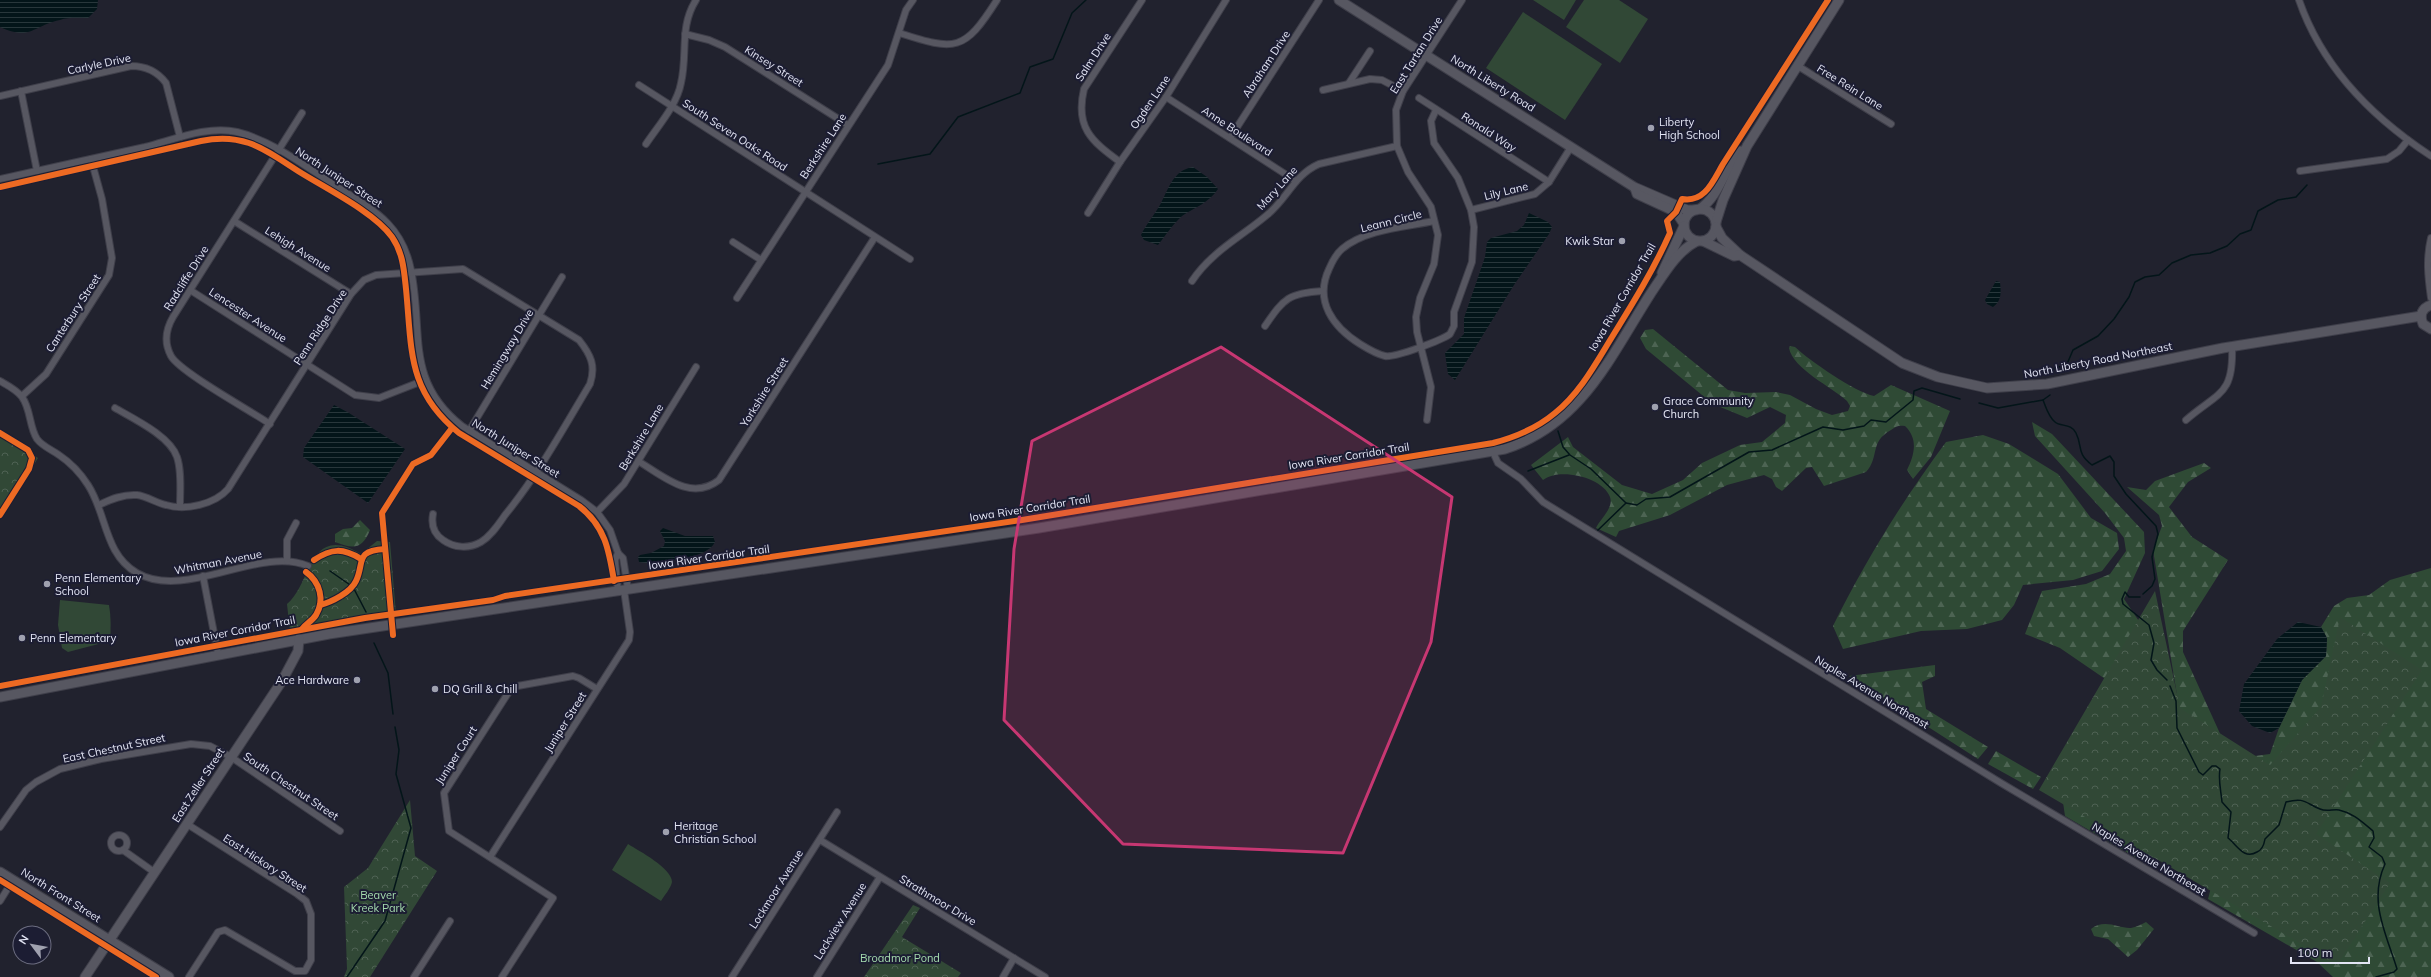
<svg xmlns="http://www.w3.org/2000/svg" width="2431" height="977" viewBox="0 0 2431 977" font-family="Mulish,sans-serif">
	<defs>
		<pattern id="forest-firs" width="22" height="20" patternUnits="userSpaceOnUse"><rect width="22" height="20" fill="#2f4a35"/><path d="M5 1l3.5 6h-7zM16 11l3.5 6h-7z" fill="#4d6453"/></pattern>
		<pattern id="park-crowns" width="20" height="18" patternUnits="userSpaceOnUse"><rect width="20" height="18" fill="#314836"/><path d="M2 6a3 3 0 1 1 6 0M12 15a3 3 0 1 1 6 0" fill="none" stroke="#4f6254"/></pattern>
		<pattern id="water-rules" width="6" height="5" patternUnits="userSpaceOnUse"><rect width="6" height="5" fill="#031519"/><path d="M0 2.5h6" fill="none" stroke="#28373b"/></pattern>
	</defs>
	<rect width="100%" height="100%" fill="#21222e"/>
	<!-- forest -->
	<g fill="url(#forest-firs)">
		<path d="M1653,329L1728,390L1745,393L1776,392L1790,395L1816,409L1832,415L1848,411L1850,406L1847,401C1832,387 1793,369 1789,348L1790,346L1795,347C1810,361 1855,392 1874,396L1891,385L1950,411L1931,457L1913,479L1907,470C1914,456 1919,439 1905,426C1899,425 1896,426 1891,430C1869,442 1880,457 1866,472L1824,486L1812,467L1806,468L1782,491L1776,487L1772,479L1764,475L1727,485L1670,515L1619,531L1616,537L1596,528C1600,519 1614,508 1610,497C1603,477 1559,467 1543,480L1531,465L1568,437L1573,447L1622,485L1652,494L1683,480L1702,463L1740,445L1762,442L1785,423L1786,415L1770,407L1747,418L1713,404L1646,349L1640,338L1645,330Z"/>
		<path d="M2032,422L2052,434L2144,532L2145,553L2124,599L2147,633L2162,852L2147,864L2065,816L2063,802L2133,698L2060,648L2025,634L2042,591L2086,584L2110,574L2126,551L2124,538L2105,513L2035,436Z"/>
		<path d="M1983,435L2009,444L2058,474L2091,518L2117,533L2119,549L2102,571L2073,580L2023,585L2014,605L2002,620L1967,629L1921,631L1843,649L1833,626C1865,561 1903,500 1946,442Z"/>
		<path d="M2204,463L2211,468L2188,482L2169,507L2192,537L2228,560L2183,631V652L2227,749L2239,758L2270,754L2279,728L2302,680L2326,656L2327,638L2321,627L2334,606L2347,598L2369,595L2390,580L2431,568V977H2333L2317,962L2208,899L2226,831L2181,719L2153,550L2162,526L2159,515L2127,487L2146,490L2155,481Z"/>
		<path d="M360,520L370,530C362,550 353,549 335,542V534L343,529L352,528Z"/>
		<path d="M1935,665V676L1922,682L1926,709L1988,747L1978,759L1849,676Z"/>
		<path d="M1996,751L2041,777L2033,789L1988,764Z"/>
		<path d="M2146,922L2154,929L2137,950L2128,957L2108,939L2094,936L2091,929C2105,918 2119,929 2131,928C2136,927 2142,924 2146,922Z"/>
	</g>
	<!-- park -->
	<g fill="url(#park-crowns)">
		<path d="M0,433L38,458L0,518Z"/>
		<path d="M377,541L390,542L396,614L290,631L287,604C312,584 308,522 361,554Z"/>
		<path d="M2155,591L2180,708L2270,765L2321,707L2340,617L2422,670L2316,834L2390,883L2337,965L2039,790Z"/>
		<path d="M410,800L415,856L437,871L370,977H344L347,969L344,887L368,868Z"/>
		<path d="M913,905L920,908L902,937L961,973L958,977H864Z"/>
	</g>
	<!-- garden -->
	<g fill="#314836">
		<path d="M1533,0H1576L1564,20Z"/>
		<path d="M1584,0H1619L1648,19L1620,63L1566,27Z"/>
		<path d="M1523,12L1602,64L1565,120L1486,68Z"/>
		<path d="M60,600L109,605C111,616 111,629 110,641L68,652L62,648L58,625Z"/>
		<path d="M628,844C639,851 672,868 672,882C671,888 664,896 661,901L612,870Z"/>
	</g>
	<!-- water -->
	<g fill="url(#water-rules)">
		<path d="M0,0H98L97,9L88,18C79,18 68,17 60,20C32,26 31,41 0,27Z"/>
		<path d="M1193,167L1207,177L1218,189C1209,203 1195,207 1182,216C1172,225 1166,235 1158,245L1144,240L1141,235L1143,231C1148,222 1155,214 1160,205C1168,190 1173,170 1193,167Z"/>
		<path d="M1529,213L1548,222L1552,227L1549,234L1514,285L1455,380L1448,374L1445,353L1464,334V318L1485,257L1487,242L1491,238L1517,231L1524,225Z"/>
		<path d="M1996,281L2000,282C2001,292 2002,301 1993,307L1987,304L1985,300Z"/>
		<path d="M334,405L349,413L405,449L368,503L303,457L304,448Z"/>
		<path d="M663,528L685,536H713L715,542C706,560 665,560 647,563L639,562L638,557L640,555L651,553L664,546L665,541L660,531Z"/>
		<path d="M2298,622L2321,627L2327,638L2326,656L2302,680L2279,728L2270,733L2252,726L2239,711L2244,684L2277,639Z"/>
	</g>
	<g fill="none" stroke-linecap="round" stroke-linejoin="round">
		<!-- stream -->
		<g stroke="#031519" stroke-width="1.5">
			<path d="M878,164L930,154L958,117L1020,93L1030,67L1053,59L1072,13L1086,0"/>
			<path d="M2050,374L2051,370L2067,364L2073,350L2098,336L2114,319L2129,297L2135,282L2145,277L2159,275L2172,263L2191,255L2210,253L2227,246L2240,234L2251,230L2258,211L2278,200L2296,197L2307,185"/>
			<path d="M2043,400L2050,395"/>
			<path d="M1979,403L1998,408L2043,400C2046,407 2048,416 2055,422C2061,427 2071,423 2076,433C2083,447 2076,453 2092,465L2110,456L2114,462V476L2126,494L2156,526L2158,534L2152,557L2155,579L2152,586L2143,594"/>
			<path d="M1558,431L1563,447L1570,455L1591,469L1626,503L1637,505L1646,499L1670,497L1749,452L1772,450L1823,427L1843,430L1864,426L1871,420L1886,422L1913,400L1914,391L1922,388L1960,399"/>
			<path d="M1528,471L1569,455"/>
			<path d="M1597,531L1626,503"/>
			<path d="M330,571L353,587L366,612"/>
			<path d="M2140,597H2129L2125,592L2122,599L2123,604L2149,625L2154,643L2151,660L2157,670L2167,680"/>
			<path d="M374,643L388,673L393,714"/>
			<path d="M2170,686L2176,701L2177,728L2199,772L2203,775L2212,766H2216L2220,769C2218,781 2221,790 2222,802L2231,812L2228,838C2237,845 2244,860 2257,852C2262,850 2264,845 2265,839L2279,825L2286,802C2305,797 2305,803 2320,809C2326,812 2333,809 2339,810C2353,813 2362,822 2373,831L2374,838L2369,847L2382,857L2385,864C2368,901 2386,933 2397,969L2394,972L2376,977"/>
			<path d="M347,977L385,921L411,828L396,774L399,750L395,727"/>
		</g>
		<defs>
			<g id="street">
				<path d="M2299,0C2322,67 2373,118 2431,156"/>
				<path d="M899,33C956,51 964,52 997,0"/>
				<path d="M685,34L709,40L725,47L848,125"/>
				<path d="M1798,66L1891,124"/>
				<path d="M1349,83L1370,51"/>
				<path d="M639,85L910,259"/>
				<path d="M1323,90L1370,79L1382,80L1403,91"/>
				<path d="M21,91L37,171"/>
				<path d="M0,96L131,66C146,66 157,71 166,83L180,137"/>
				<path d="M1166,97L1296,181"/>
				<path d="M1419,98L1549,182"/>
				<path d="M1230,138L1319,0"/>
				<path d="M646,144C658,126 677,105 681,83C688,53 679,27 696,0"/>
				<path d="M1120,162C1091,141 1075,127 1084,89L1142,0"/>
				<path d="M2300,171L2387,159L2399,151L2408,140"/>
				<path d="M0,179C48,168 97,158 145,147C173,140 208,125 237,132C274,141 307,168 339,188C375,211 402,225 411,270C424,332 404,380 462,426L581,500L597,512L610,530L618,553L623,558L628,589"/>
				<path d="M1471,210L1535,194L1549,182L1571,147"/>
				<path d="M1088,213L1120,162L1166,97L1226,0"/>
				<path d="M234,221L351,294"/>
				<path d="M1434,221C1406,227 1365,229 1342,249C1336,254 1332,262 1329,269C1314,301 1333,327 1360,344C1368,349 1376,354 1385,356C1395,358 1442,340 1450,334L1454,326V312L1472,262L1474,227L1471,210L1458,178L1434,143L1431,121L1436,110"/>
				<path d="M2431,238C2426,259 2428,277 2431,298"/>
				<path d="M733,242L761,260"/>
				<path d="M1192,281C1211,252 1241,237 1267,215C1288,198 1294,175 1319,164L1397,146"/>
				<path d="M190,290L355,395L379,398L425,380"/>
				<path d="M737,298L888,65L906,10L913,0"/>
				<path d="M1265,326C1284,298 1289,293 1323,291"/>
				<path d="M0,381C7,385 17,390 22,397C31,409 29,427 37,439C42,446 52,450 59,455C71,463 81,474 88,485C107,514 104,554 137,573C186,601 260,545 308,566"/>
				<path d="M22,396L46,374L109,275L112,258L102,199L91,159"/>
				<path d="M115,408C134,419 170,436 177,457C182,472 180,491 180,506"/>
				<path d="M1427,420L1431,387L1417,332L1416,317L1420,298L1434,264L1438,235L1431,207L1408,172L1397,146L1396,110L1403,91L1462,0"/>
				<path d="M2186,420C2218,392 2234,396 2232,346"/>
				<path d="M270,424C251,411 180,372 171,356C164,343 166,329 173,317L302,113"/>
				<path d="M469,431L562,277"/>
				<path d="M1493,452L1498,463L1521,479L1543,502L2001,783L2254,933"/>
				<path d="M638,461C663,476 691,502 719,480L875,237"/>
				<path d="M99,505C111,499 123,494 137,495C147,496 156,503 166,505C186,511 215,504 228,489L351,294L364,280L376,275L463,269L579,340C591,355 596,366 590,384C563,429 538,475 505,515C498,525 491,536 481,542C469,549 454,548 443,540C434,534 431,525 433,514"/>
				<path d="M597,512L624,484L696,367"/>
				<path d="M618,553L615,560L618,591"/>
				<path d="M287,561V540L296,523"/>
				<path d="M203,576L218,654"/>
				<path d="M187,824L297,894L306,901L311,914V960L305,971H295L225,930L218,932L189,977"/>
				<path d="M0,827L26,790L36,782L60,769L101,759L191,744L210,746L231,757L340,831"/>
				<circle cx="119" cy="843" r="8"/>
				<path d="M820,840L1045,977"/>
				<path d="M123,850L154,872"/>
				<path d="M490,857L629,640L630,632L624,590"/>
				<path d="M0,901L13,880"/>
				<path d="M414,977L450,921"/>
				<path d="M502,977L553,898L449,831L444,793L512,687L573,676L579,678L597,689"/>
				<path d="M732,977L837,812"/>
				<path d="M817,977L880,877"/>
				<path d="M1003,977L1014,958"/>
			</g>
			<g id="secondary">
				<path d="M1339,0L1634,187L1687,210H1696"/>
				<path d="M1635,188L1637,194L1676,212L1684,224"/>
				<path d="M1700,209C1721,194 1723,168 1741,151"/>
				<circle cx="1700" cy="225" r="16"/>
				<path d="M1716,222L1723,200L1747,146L1839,0"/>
				<path d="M1716,227L1722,238L1740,255L1902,363L1938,377L1987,388L2047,384L2223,348L2421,316"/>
				<path d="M1703,241L1734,256L1740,255"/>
				<path d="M1662,273L1684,226"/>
				<path d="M2431,305C2422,308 2419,315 2423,324L2431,329"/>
				<path d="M0,697L329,634L1039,528L1505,449C1582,424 1610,357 1651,293C1664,274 1677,251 1697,241"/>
				<path d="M0,872L169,977"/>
				<path d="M85,977L282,681L298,651L299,639"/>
			</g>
		</defs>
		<!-- street casing -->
		<use href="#street" stroke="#3f3f4a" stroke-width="8"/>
		<!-- secondary casing -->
		<use href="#secondary" stroke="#3f3f4a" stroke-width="11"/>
		<!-- street -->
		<use href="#street" stroke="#575761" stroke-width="6"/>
		<!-- secondary -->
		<use href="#secondary" stroke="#575761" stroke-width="9"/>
		<defs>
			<g id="cycleway">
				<path d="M0,187L201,141C243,132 264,149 298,171C325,188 374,212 392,237C403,253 404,270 406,289C412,350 407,391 459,433L579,506C605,526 609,550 614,581"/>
				<path d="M0,433L28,450L32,458L29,469L0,515"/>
				<path d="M314,560C332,548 343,548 361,559"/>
				<path d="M320,605C332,602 351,592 356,581C365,562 354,551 385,549"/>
				<path d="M302,629C306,624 312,621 316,615C325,600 320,582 306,572"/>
				<path d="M393,635L382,513L413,464L431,455L452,428"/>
				<path d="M0,686L365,618L493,600L505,596L1022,520L1493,443C1516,437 1537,428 1555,413C1580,393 1596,363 1612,337C1633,303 1654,269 1670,233L1667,221L1676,212L1682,199C1705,203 1713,181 1723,164L1828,0"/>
				<path d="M0,880L156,977"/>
			</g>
		</defs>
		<!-- cycleway casing -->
		<use href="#cycleway" stroke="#1c1d33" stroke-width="8"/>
		<!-- cycleway -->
		<use href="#cycleway" stroke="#ed6a23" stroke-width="6"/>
	</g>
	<!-- marked area -->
	<path fill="#c73772" fill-opacity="0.2" stroke="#c73772" stroke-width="3" stroke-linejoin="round" d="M1221,347L1452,497L1431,642L1343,853L1123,844L1004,720L1014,549L1032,441Z"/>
	<!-- markers -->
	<g fill="#9fa1af" stroke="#1c1d33" stroke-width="1.5">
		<circle cx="1651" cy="128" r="4"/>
		<circle cx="1622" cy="241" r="4"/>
		<circle cx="1655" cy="407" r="4"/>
		<circle cx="47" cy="584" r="4"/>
		<circle cx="22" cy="638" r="4"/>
		<circle cx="357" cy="680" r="4"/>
		<circle cx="435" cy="689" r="4"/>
		<circle cx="666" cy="832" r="4"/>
	</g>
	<g text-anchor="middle" stroke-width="4" stroke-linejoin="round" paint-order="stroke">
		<!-- street labels -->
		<g font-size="11" fill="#e3e5f4" stroke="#1c1d33">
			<text transform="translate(1416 55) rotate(-58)" y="4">East Tartan Drive</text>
			<text transform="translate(1093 57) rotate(-57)" y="4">Salm Drive</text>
			<text transform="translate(99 64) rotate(-12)" y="4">Carlyle Drive</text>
			<text transform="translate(1266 64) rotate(-57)" y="4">Abraham Drive</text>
			<text transform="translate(774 66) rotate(32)" y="4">Kinsey Street</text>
			<text transform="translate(1493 83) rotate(32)" y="4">North Liberty Road</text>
			<text transform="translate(1850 87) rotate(32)" y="4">Free Rein Lane</text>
			<text transform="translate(1150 102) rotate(-56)" y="4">Ogden Lane</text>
			<text transform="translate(1237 131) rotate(33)" y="4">Anne Boulevard</text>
			<text transform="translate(1489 132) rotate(33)" y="4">Ronald Way</text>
			<text transform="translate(735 135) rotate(33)" y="4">South Seven Oaks Road</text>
			<text transform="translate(823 146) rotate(-57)" y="4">Berkshire Lane</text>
			<text transform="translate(339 177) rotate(33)" y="4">North Juniper Street</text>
			<text transform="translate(1277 188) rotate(-48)" y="4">Mary Lane</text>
			<text transform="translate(1506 191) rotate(-14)" y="4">Lily Lane</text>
			<text transform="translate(1391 221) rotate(-14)" y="4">Leann Circle</text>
			<text transform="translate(298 249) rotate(32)" y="4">Lehigh Avenue</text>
			<text transform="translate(186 278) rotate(-58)" y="4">Radcliffe Drive</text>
			<text transform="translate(1622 297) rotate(-60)" y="4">Iowa River Corridor Trail</text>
			<text transform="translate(73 313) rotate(-57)" y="4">Canterbury Street</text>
			<text transform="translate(248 315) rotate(33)" y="4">Lencester Avenue</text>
			<text transform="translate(320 327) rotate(-57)" y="4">Penn Ridge Drive</text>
			<text transform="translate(507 349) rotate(-59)" y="4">Hemingway Drive</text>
			<text transform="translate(2098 360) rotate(-11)" y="4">North Liberty Road Northeast</text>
			<text transform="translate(764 392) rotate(-58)" y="4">Yorkshire Street</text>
			<text transform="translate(641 437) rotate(-59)" y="4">Berkshire Lane</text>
			<text transform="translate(516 448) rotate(32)" y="4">North Juniper Street</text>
			<text transform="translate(1349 456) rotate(-9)" y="4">Iowa River Corridor Trail</text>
			<text transform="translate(1030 508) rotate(-9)" y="4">Iowa River Corridor Trail</text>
			<text transform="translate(709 557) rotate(-8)" y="4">Iowa River Corridor Trail</text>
			<text transform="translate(218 562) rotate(-11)" y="4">Whitman Avenue</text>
			<text transform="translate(235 631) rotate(-11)" y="4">Iowa River Corridor Trail</text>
			<text transform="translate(1872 692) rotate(31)" y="4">Naples Avenue Northeast</text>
			<text transform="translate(565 722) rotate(-58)" y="4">Juniper Street</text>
			<text transform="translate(114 748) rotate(-12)" y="4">East Chestnut Street</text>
			<text transform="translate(456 755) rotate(-57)" y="4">Juniper Court</text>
			<text transform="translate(198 785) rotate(-57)" y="4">East Zeller Street</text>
			<text transform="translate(291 786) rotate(34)" y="4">South Chestnut Street</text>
			<text transform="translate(2149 859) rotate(31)" y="4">Naples Avenue Northeast</text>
			<text transform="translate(265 863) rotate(33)" y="4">East Hickory Street</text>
			<text transform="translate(776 889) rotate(-58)" y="4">Lockmoor Avenue</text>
			<text transform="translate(61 895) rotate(32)" y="4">North Front Street</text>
			<text transform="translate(938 900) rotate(31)" y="4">Strathmoor Drive</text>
			<text transform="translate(840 921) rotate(-58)" y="4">Lockview Avenue</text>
		</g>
		<!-- poi labels -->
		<g font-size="11" fill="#e3e5f4" stroke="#1c1d33" text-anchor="start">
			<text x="1659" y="126">Liberty<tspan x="1659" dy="13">High School</tspan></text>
			<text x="1614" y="245" text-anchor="end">Kwik Star</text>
			<text x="1663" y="405">Grace Community<tspan x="1663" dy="13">Church</tspan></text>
			<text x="55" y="582">Penn Elementary<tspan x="55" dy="13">School</tspan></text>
			<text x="30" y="642">Penn Elementary</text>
			<text x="349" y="684" text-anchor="end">Ace Hardware</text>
			<text x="443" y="693">DQ Grill &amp; Chill</text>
			<text x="674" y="830">Heritage<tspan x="674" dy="13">Christian School</tspan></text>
		</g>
		<!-- park labels -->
		<g font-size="11" fill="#a6ddae" stroke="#1c1d33">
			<text x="378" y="899">Beaver<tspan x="378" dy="13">Kreek Park</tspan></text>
			<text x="900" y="962">Broadmor Pond</text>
		</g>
	</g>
	<!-- north arrow -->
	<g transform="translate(32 945) rotate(302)"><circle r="19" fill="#1c1d33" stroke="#6c6d80"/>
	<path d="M0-3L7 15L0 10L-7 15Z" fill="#9fa1af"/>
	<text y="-6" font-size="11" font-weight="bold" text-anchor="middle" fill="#e3e5f4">N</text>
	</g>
	<!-- scale -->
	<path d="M2291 957v6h78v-6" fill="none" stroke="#e3e5f4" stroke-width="2"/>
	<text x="2297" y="957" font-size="12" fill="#e3e5f4" stroke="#1c1d33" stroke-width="3" paint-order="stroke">100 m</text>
</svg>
